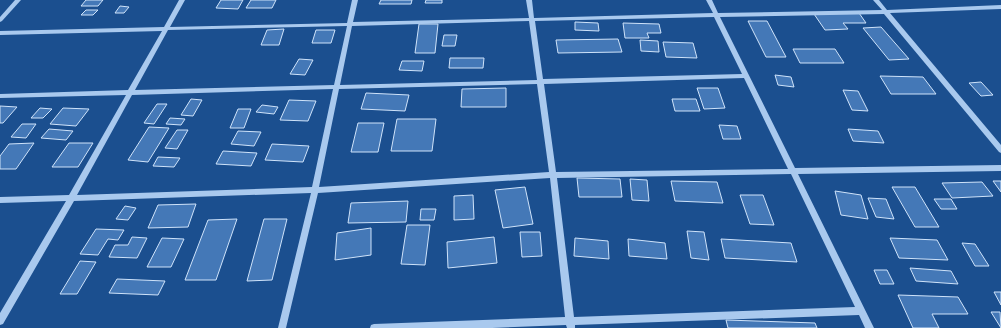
<svg xmlns="http://www.w3.org/2000/svg" width="1001" height="328" viewBox="0 0 1001 328" font-family="Raleway,sans-serif">
	<rect width="100%" height="100%" fill="#1b4f8f"/>
	<!-- building -->
	<g fill="#4478b7" stroke="#cfe3fa">
		<path d="M86,0H103L98,6H81Z"/>
		<path d="M221,0H243L238,9L216,8Z"/>
		<path d="M251,0H276L272,8H246Z"/>
		<path d="M381,0H412L411,4H379Z"/>
		<path d="M426,0H442V3H425Z"/>
		<path d="M120,6L129,7L124,13H115Z"/>
		<path d="M86,10H98L93,15H81Z"/>
		<path d="M859,13L866,23H843L848,29L825,30L814,14Z"/>
		<path d="M748,21H767L786,57H766Z"/>
		<path d="M575,22L598,23L599,31L575,30Z"/>
		<path d="M623,23L659,24L661,33H647L649,38H625Z"/>
		<path d="M419,24H438L435,53H415Z"/>
		<path d="M881,27L909,59L889,60L863,28Z"/>
		<path d="M284,29L279,45H261L267,30Z"/>
		<path d="M316,30H335L331,43H312Z"/>
		<path d="M444,35H457L455,46H442Z"/>
		<path d="M618,39L622,52L558,53L556,40Z"/>
		<path d="M640,40L658,41L659,52L641,51Z"/>
		<path d="M663,42L693,43L697,58L666,57Z"/>
		<path d="M793,49H835L844,63H800Z"/>
		<path d="M450,58H484L483,68H449Z"/>
		<path d="M299,59L313,60L305,75L290,74Z"/>
		<path d="M402,61H424L422,71L399,70Z"/>
		<path d="M775,75L791,77L794,87L778,85Z"/>
		<path d="M880,76L923,77L936,94H891Z"/>
		<path d="M981,82L993,95L981,96L969,83Z"/>
		<path d="M506,88V107H461L462,89Z"/>
		<path d="M697,88H718L725,108L704,109Z"/>
		<path d="M843,90L858,91L868,111L852,110Z"/>
		<path d="M366,93L409,95L405,111L361,109Z"/>
		<path d="M191,99L202,100L193,116L181,115Z"/>
		<path d="M672,99H696L700,111H675Z"/>
		<path d="M289,100L316,101L308,121L280,120Z"/>
		<path d="M157,104H167L154,124L144,123Z"/>
		<path d="M262,105L278,107L274,114L256,112Z"/>
		<path d="M0,106L17,107L3,123H0Z"/>
		<path d="M40,108L52,109L43,118H31Z"/>
		<path d="M63,108L89,109L76,126L50,124Z"/>
		<path d="M238,109H251L244,128H230Z"/>
		<path d="M170,118L185,119L181,125L166,124Z"/>
		<path d="M397,119H436L432,151H391Z"/>
		<path d="M358,123H384L378,152H351Z"/>
		<path d="M22,124H36L26,138L11,137Z"/>
		<path d="M719,125L737,126L741,139H723Z"/>
		<path d="M149,127L169,128L148,162L128,160Z"/>
		<path d="M49,129L73,131L66,140L41,138Z"/>
		<path d="M848,129L878,131L884,143L853,141Z"/>
		<path d="M177,130H188L177,149L165,148Z"/>
		<path d="M238,131L261,132L254,146L231,144Z"/>
		<path d="M34,143L16,169H0V156L9,144Z"/>
		<path d="M69,143H93L78,167H52Z"/>
		<path d="M272,144L309,146L303,162L265,160Z"/>
		<path d="M223,151L257,153L251,166L216,164Z"/>
		<path d="M158,157L180,158L174,167L153,166Z"/>
		<path d="M577,178L620,179L622,197H579Z"/>
		<path d="M630,179L647,180L649,201L632,200Z"/>
		<path d="M671,181L717,182L723,203L675,201Z"/>
		<path d="M993,181H1001V192Z"/>
		<path d="M982,182L993,196L952,198L942,183Z"/>
		<path d="M525,187L533,224L503,228L495,190Z"/>
		<path d="M892,187H915L939,227H915Z"/>
		<path d="M835,191L861,195L868,219L841,215Z"/>
		<path d="M473,195L474,219L454,220V196Z"/>
		<path d="M740,195H763L774,225L750,224Z"/>
		<path d="M868,198L886,199L894,219L876,217Z"/>
		<path d="M934,199H951L957,209H941Z"/>
		<path d="M408,201L406,222L348,223L351,203Z"/>
		<path d="M196,204L188,227L148,228L158,205Z"/>
		<path d="M125,206L136,208L128,220L116,219Z"/>
		<path d="M421,209H436L434,220H420Z"/>
		<path d="M237,219L216,280H185L208,220Z"/>
		<path d="M264,219H287L272,280L247,281Z"/>
		<path d="M407,225H430L425,265L401,264Z"/>
		<path d="M371,228V255L335,260L337,233Z"/>
		<path d="M96,229L124,230L118,240L108,239L98,255L80,254Z"/>
		<path d="M687,231L704,232L709,260L691,258Z"/>
		<path d="M520,232H540L542,256L522,257Z"/>
		<path d="M132,237L147,238L137,258L109,257L115,245H128Z"/>
		<path d="M494,237L497,263L448,268L447,242Z"/>
		<path d="M162,238L184,239L171,267H147Z"/>
		<path d="M575,238L608,241L609,259L574,256Z"/>
		<path d="M890,238L937,240L948,260L899,258Z"/>
		<path d="M628,239L665,243L667,259L629,256Z"/>
		<path d="M721,239L791,243L797,262L725,258Z"/>
		<path d="M962,243L975,244L989,266H975Z"/>
		<path d="M80,261L96,262L77,294H60Z"/>
		<path d="M910,268L951,271L958,284L916,281Z"/>
		<path d="M874,270H887L894,284H880Z"/>
		<path d="M117,279L165,281L158,295L109,293Z"/>
		<path d="M994,292H1001V305Z"/>
		<path d="M898,295L958,297L968,314H932L939,328H913Z"/>
		<path d="M991,312H1000L1001,328Z"/>
		<path d="M726,320L815,323L817,328H728Z"/>
	</g>
	<g fill="none" stroke-linecap="round" stroke-linejoin="round">
		<!-- minor -->
		<g fill="#a9c9ee" fill-rule="evenodd">
			<path d="M15,0H21L2,21L0,22V17Z"/>
			<path d="M179,0H185L170,27L347,23L352,0H358L353,22L529,18L526,0H532L534,18L713,13L706,0H712L718,13L882,10L873,0H879L887,10L1001,5V9L890,13L1001,145V153L999,152L884,14L720,17L795,168L1001,165V171L798,174L874,328H865L859,315L575,325V328H567L566,325L492,328H370L371,325L374,324L565,317L550,178L318,193L286,328H278L311,193L74,201L3,324L0,325V313L66,201L0,203V197L69,195L126,95L0,98V94L128,90L162,31L0,35V31L164,27ZM714,17L742,74L543,79L535,21ZM529,21L537,80L340,85L352,26ZM347,26L334,85L135,90L168,30ZM744,78L788,169L556,172L544,84ZM537,84L549,172L319,187L339,89ZM333,89L312,187L77,195L132,95ZM791,174L855,307L574,317L557,178Z"/>
		</g>
	</g>
</svg>
